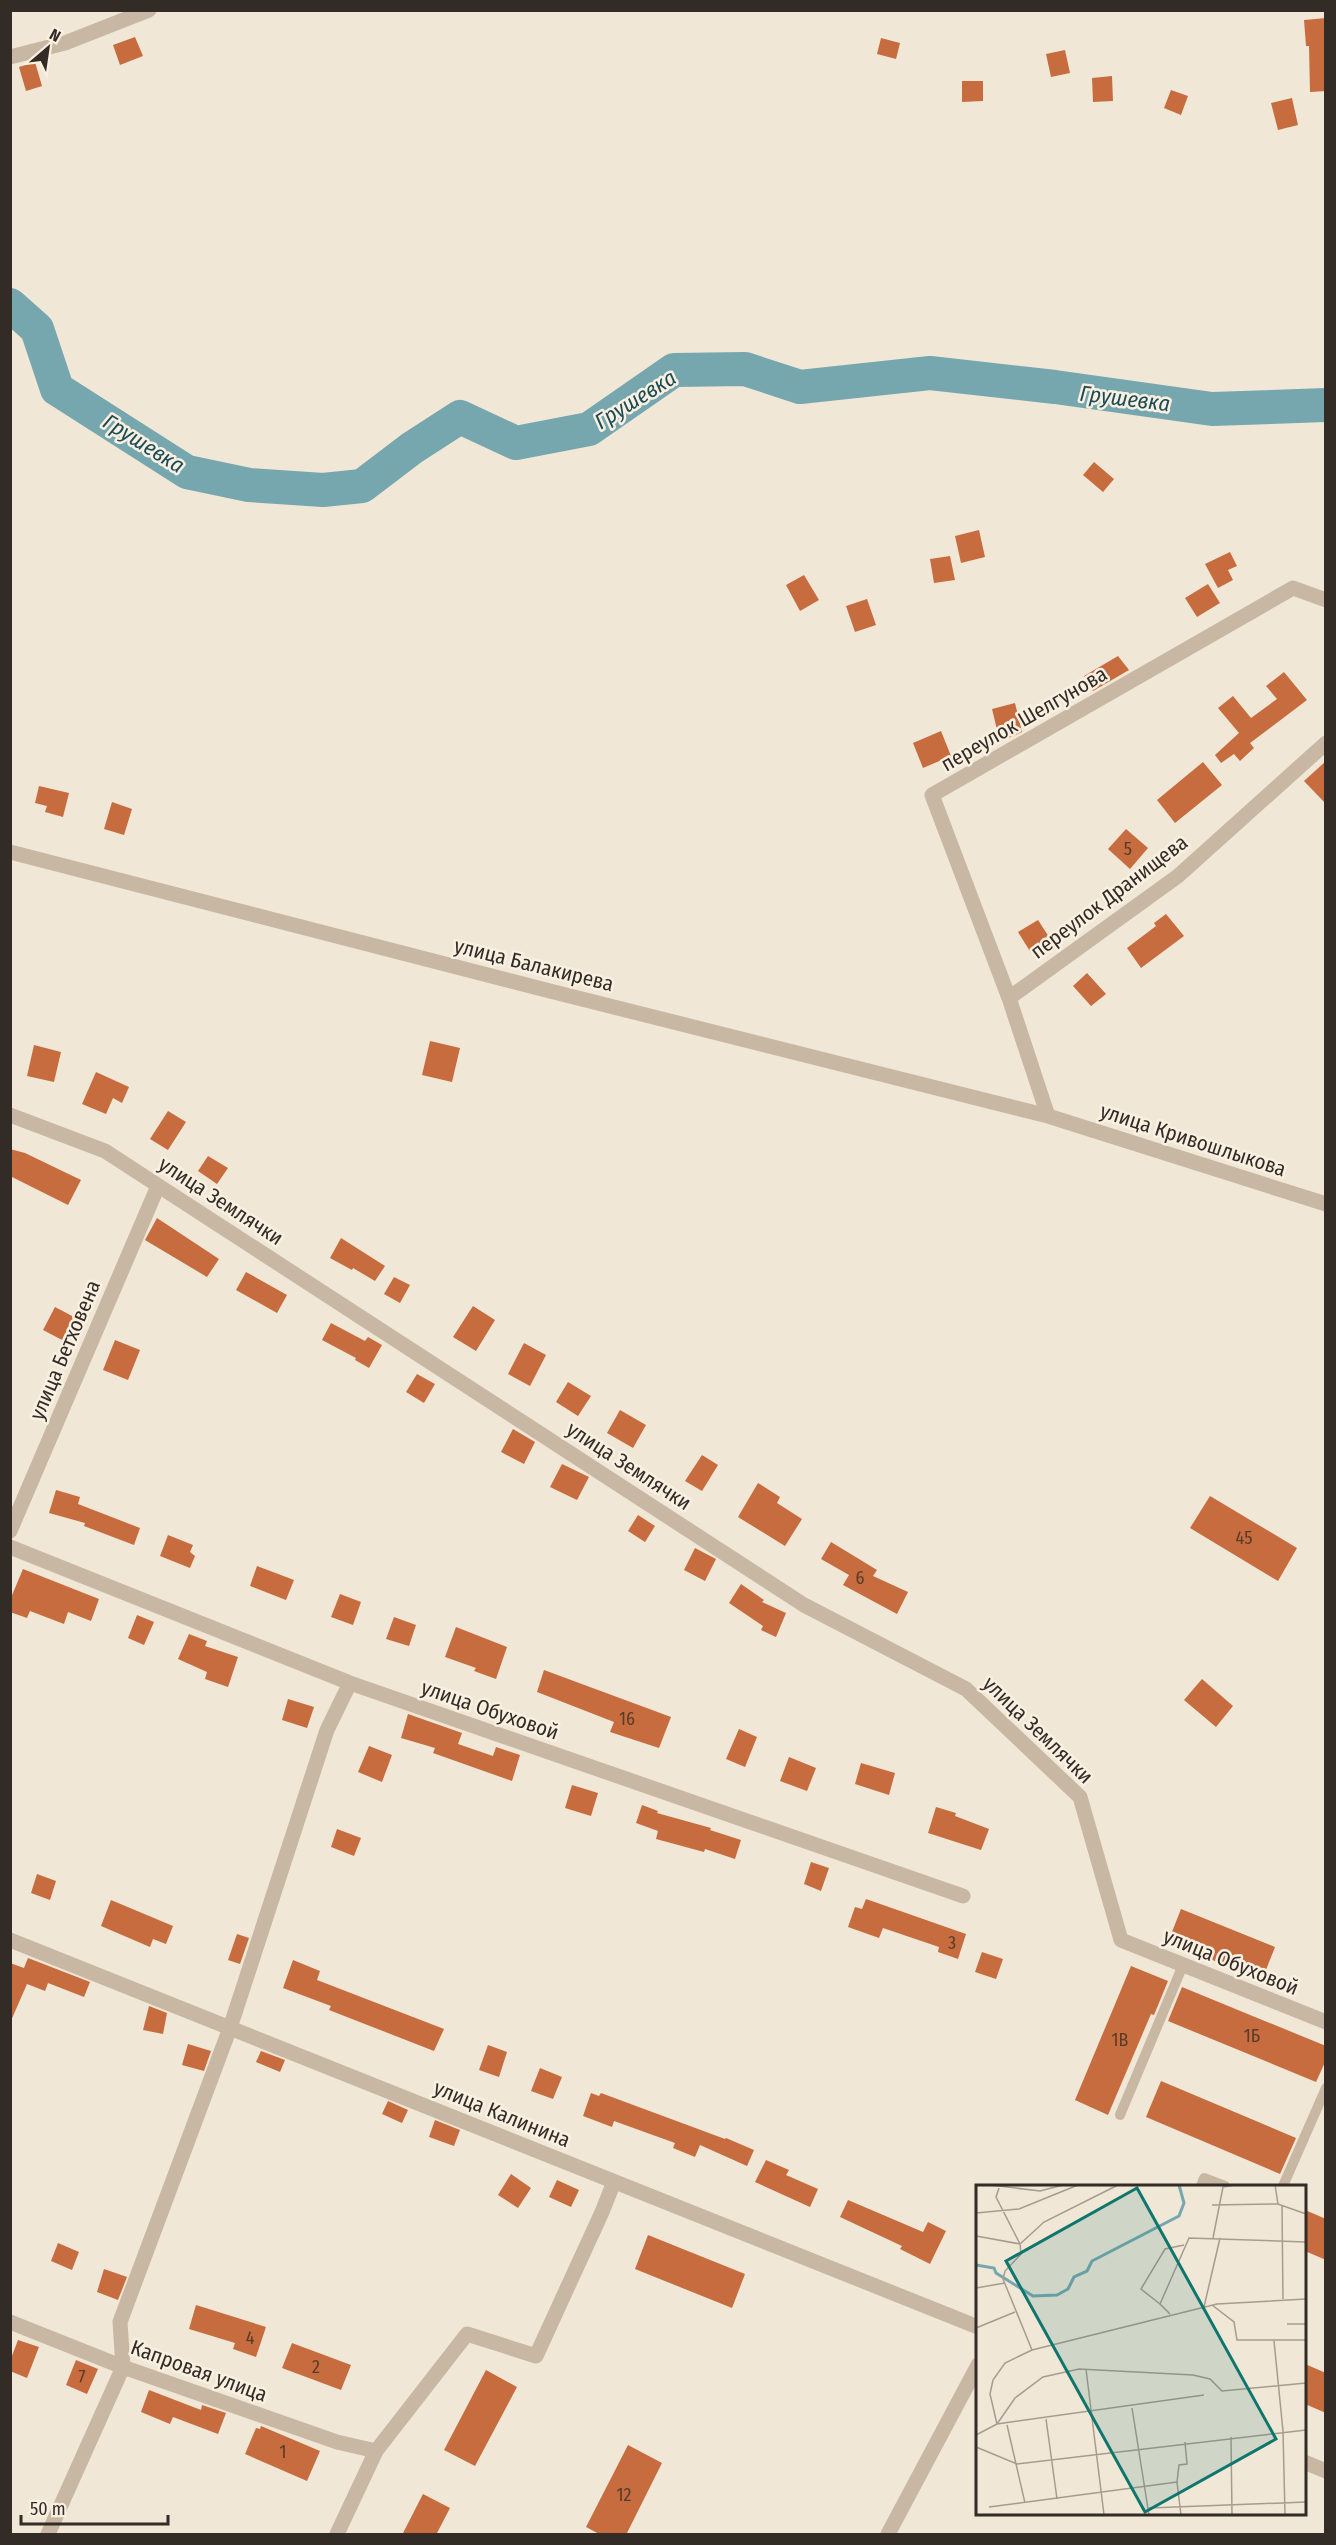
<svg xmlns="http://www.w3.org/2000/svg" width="1336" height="2545" viewBox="0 0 1336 2545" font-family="'Fira Sans Condensed',sans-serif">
  <rect width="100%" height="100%" fill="#f1e7d7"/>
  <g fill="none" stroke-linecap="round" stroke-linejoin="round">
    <!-- river -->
    <path stroke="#76a6ae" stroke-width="34" d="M10,305L37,329L57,389L187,472L249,485L323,490L362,486L412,448L460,417L516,443L589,429L674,370L745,369L800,387L930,373L1055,387L1212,409L1326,405"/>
  </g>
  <!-- building -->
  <path fill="#c76c3e" d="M1326,18V91L1310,92L1309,46H1306L1304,20Z
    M135,37L143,56L120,65L113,45Z
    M881,38L900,43L896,59L877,54Z
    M1065,50L1070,73L1051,77L1046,54Z
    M35,62L42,86L26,91L19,67Z
    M1112,76L1113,101L1093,102L1092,78Z
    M962,81H983V101L962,102Z
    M1171,90L1188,96L1181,115L1164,108Z
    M1292,98L1298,125L1278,130L1271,103Z
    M1094,462L1114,479L1103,492L1083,475Z
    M979,530L985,557L961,563L955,536Z
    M1230,552L1237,566L1228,570L1233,580L1218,588L1205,564Z
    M950,556L955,580L934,583L930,559Z
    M804,575L819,600L800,611L786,585Z
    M1208,584L1220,603L1197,617L1185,598Z
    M867,599L876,625L855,632L846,606Z
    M1118,656L1129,670L1093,691L1084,676Z
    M1284,672L1307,700L1250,743L1254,748L1240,761L1234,754L1221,763L1215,755L1239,733L1218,708L1233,696L1251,718L1277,699L1266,686Z
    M1015,703L1022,732L1000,742L992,709Z
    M941,731L951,756L923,768L913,743Z
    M1326,761V804L1304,781Z
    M1203,762L1222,785L1175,823L1157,800Z
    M39,786L69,793L63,817L45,812L47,806L35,803Z
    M112,802L132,809L124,835L104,829Z
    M1126,829L1148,848L1130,869L1108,849Z
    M1166,914L1184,936L1141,968L1127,948L1156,926L1154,923Z
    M1038,920L1051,940L1031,953L1018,932Z
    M1087,973L1106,994L1091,1006L1073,986Z
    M430,1041L460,1048L452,1082L422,1075Z
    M34,1045L61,1052L54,1082L27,1076Z
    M96,1072L129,1087L122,1103L113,1098L106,1114L82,1104Z
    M168,1111L186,1122L168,1150L150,1139Z
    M10,1149L25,1153L81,1180L68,1205L10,1176Z
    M208,1156L228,1168L217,1184L198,1171Z
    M157,1218L219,1259L207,1277L145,1240Z
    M341,1238L385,1266L375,1281L353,1268L352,1270L330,1258Z
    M246,1272L287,1295L277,1313L236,1290Z
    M394,1277L410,1285L400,1303L384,1294Z
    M473,1306L495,1320L476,1351L453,1337Z
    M55,1307L74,1317L62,1340L43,1330Z
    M331,1323L365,1341L368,1337L382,1345L369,1368L355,1360L356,1358L322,1340Z
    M115,1340L140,1350L128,1380L103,1370Z
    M524,1343L546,1355L530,1386L508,1374Z
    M417,1374L435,1384L424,1403L406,1392Z
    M568,1382L591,1396L578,1416L556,1402Z
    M620,1410L646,1425L633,1448L607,1433Z
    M513,1429L535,1442L524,1464L501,1452Z
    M702,1455L718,1465L702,1491L685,1481Z
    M562,1464L589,1477L577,1500L550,1487Z
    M758,1483L780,1497L777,1503L802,1519L785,1546L738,1517Z
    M56,1490L80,1497L78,1504L140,1528L134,1545L84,1526L85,1523L49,1513Z
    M1210,1496L1297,1548L1278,1581L1190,1528Z
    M638,1515L655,1526L645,1542L628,1531Z
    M168,1535L193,1545L190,1552L195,1556L190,1568L160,1556Z
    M831,1542L877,1570L873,1576L908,1592L897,1614L843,1585L849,1575L821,1559Z
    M695,1548L716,1559L705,1581L684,1570Z
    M257,1566L294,1580L286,1600L250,1586Z
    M23,1569L99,1599L91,1621L68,1612L64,1624L30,1611L27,1618L10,1612V1600Z
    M741,1584L764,1600L762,1602L786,1613L776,1637L761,1630L763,1626L729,1603Z
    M340,1594L361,1602L353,1625L331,1617Z
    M137,1615L154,1622L144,1645L128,1638Z
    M394,1617L416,1625L409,1646L386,1639Z
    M456,1627L507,1647L496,1679L474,1671L476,1668L445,1657Z
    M189,1634L207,1641L205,1646L238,1657L228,1687L205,1679L207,1672L178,1659Z
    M544,1670L671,1717L659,1748L610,1732L614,1722L537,1692Z
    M1202,1679L1233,1706L1216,1727L1184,1700Z
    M288,1699L314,1707L307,1728L282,1720Z
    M408,1714L462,1733L458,1744L493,1756L496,1747L520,1755L512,1781L433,1753L435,1748L401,1738Z
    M739,1729L757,1737L745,1767L726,1759Z
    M369,1746L392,1755L382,1782L358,1772Z
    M789,1757L816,1768L807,1791L780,1781Z
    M861,1763L895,1773L889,1795L855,1784Z
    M572,1785L598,1793L591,1816L565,1808Z
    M642,1805L658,1811L657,1813L711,1828L710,1830L741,1840L735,1859L705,1849L704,1852L656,1839L658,1831L636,1823Z
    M936,1807L956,1813L955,1816L989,1829L981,1850L928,1833Z
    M337,1829L361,1838L354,1856L331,1847Z
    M811,1862L829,1868L821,1891L804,1884Z
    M37,1874L56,1881L50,1900L31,1893Z
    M866,1899L966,1934L958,1959L938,1952L939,1947L883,1928L879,1938L848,1927L855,1907L862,1909Z
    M111,1900L173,1926L166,1944L153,1939L150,1947L101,1926Z
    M1181,1909L1275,1947L1262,1980L1168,1942Z
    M237,1934L249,1938L240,1964L228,1960Z
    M982,1952L1003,1959L996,1979L975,1972Z
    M28,1958L90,1982L84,1997L48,1983L45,1991L27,1984L10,2023V1963L24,1968Z
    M293,1960L320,1971L317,1980L444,2029L434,2051L329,2010L331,2006L283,1988Z
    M1131,1966L1168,1981L1154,2015L1151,2014L1108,2115L1075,2100Z
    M1182,1987L1326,2046V2060L1316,2082L1168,2021Z
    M149,2006L167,2013L163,2034L143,2030Z
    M188,2044L211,2051L204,2071L182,2065Z
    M488,2045L507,2052L499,2077L479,2070Z
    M261,2051L285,2060L280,2072L256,2062Z
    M540,2068L562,2077L553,2099L531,2091Z
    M1161,2081L1296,2138L1280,2174L1146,2117Z
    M591,2093L599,2096L601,2093L725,2139L726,2138L754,2150L747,2166L700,2145L695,2157L673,2148L675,2143L614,2121L612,2127L583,2116Z
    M388,2101L408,2110L402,2123L382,2114Z
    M435,2120L460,2130L454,2146L429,2137Z
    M766,2160L789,2170L786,2175L818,2189L810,2207L755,2182Z
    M511,2174L531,2188L518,2208L498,2195Z
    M557,2180L579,2190L571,2207L549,2197Z
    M848,2200L923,2232L928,2222L946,2231L930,2264L900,2249L902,2246L840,2217Z
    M1305,2210L1326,2219V2260L1305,2251Z
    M648,2235L745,2274L732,2308L635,2269Z
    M58,2243L79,2252L72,2270L51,2261Z
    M104,2269L127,2277L118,2300L97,2292Z
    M196,2305L266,2327L256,2357L233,2349L235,2343L189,2329Z
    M18,2340L39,2347L27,2378L10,2371V2361Z
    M292,2343L351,2365L341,2390L282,2368Z
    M76,2360L98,2369L87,2394L66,2385Z
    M1305,2364L1326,2373V2413L1305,2404Z
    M486,2370L517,2387L475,2466L444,2450Z
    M149,2390L201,2410L202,2405L226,2413L218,2434L173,2417L170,2424L141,2412Z
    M261,2426L320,2451L307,2481L245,2454L256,2428L260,2429Z
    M628,2445L662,2463L626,2535H601L586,2527Z
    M423,2494L450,2508L436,2535H402Z"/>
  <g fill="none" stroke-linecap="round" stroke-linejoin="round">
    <!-- service -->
    <path stroke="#c8b7a3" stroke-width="10" d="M1120,2115L1183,1965
      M1201,2186L1204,2178L1225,2186
      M1283,2186L1326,2088"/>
    <!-- minor -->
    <path stroke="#c8b7a3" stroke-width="15" d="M10,57L65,43L149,10
      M10,852L546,990L1048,1116L1326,1204
      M1009,998L932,795L1293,588L1326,600
      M10,1115L105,1151L804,1605L966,1689L1080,1797L1121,1940L1326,2022
      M1048,1116L1009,998L1178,876L1326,743
      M10,1531L158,1186
      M10,1547L350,1683L963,1896
      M10,2322L123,2367L337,2442L376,2451
      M48,2534L123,2367L120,2322L230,2028L327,1730L350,1683
      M337,2534L376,2451L467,2334L536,2356L602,2212L614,2182
      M888,2534L978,2365"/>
    <!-- tertiary -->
    <path stroke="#c8b7a3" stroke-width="15" d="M10,1940L978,2327
      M1304,2462L1326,2471"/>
  </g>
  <g text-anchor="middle" stroke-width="5" stroke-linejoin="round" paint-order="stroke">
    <!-- number labels -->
    <g font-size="18" fill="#583b2b">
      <text x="1128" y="855">5</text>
      <text x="1244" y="1544">45</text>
      <text x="860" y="1584">6</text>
      <text x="627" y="1725">16</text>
      <text x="952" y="1949">3</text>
      <text x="1252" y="2042">1Б</text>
      <text x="1120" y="2046">1В</text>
      <text x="250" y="2344">4</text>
      <text x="316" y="2373">2</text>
      <text x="82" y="2383">7</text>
      <text x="283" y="2458">1</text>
      <text x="624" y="2501">12</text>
    </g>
    <!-- street labels -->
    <g font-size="21" fill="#332b25" stroke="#f9f0e2">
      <text transform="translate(1024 719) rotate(-30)" y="7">переулок Шелгунова</text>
      <text transform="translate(1109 897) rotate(-37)" y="7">переулок Дранищева</text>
      <text transform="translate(534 965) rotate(14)" y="7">улица Балакирева</text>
      <text transform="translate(1193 1140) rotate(18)" y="7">улица Кривошлыкова</text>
      <text transform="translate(221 1201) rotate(33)" y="7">улица Землячки</text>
      <text transform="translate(65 1350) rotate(-67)" y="7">улица Бетховена</text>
      <text transform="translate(629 1466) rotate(33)" y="7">улица Землячки</text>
      <text transform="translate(490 1710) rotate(19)" y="7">улица Обуховой</text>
      <text transform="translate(1038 1730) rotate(44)" y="7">улица Землячки</text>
      <text transform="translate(1231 1962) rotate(22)" y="7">улица Обуховой</text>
      <text transform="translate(502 2114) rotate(22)" y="7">улица Калинина</text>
      <text transform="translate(199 2371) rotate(20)" y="7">Капровая улица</text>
    </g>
    <!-- water labels -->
    <g font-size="22" font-style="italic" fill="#1b4b54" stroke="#f9f0e2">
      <text transform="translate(1125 398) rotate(7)" y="8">Грушевка</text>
      <text transform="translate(635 399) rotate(-32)" y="8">Грушевка</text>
      <text transform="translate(144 443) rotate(32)" y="8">Грушевка</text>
    </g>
  </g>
  <!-- overview -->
  <g transform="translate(976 2185)">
    <rect width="330" height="330" fill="#f1e7d7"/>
    <path fill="none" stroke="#76a6ae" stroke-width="3" d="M0,80L18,83L20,88L57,111L81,110L92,104L98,92L111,86L116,76L203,31L208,18L203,0"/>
    <path fill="none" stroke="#a59c90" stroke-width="1.5" d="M14,0L64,6L87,0M299,0L302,19M23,3L20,12L44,59L68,37L142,0M236,20L302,19L330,29M306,21L307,114M0,28L43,24L102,0M0,51L44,59L45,69L29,86L27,94L56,165M237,53L247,2L259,0M0,103L29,98M184,119L165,104L189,64L208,60M236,120L258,137L261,155H330M228,122L244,53M194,129L184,119L213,53L330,57M311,139H330M0,143L39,127M298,156L307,246L309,330M110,184L128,330M156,223L173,330M70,234L81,314M21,239L14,209L17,195L29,178L56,165L241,119L330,114M21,239L39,213L67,192L103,184L217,190L234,194L246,206L330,198M31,240L49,318M0,250L21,239L228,210M255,252L256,330M0,262L41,279L330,245M13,322L201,297M173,323L330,317M205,330L201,297L203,280L211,279L209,257"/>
    <path fill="#0f766e" fill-opacity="0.15" stroke="#0f766e" stroke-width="3" d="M161,3L300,254L169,327L30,76Z"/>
    <rect width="330" height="330" fill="none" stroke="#332b25" stroke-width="3"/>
  </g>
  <!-- border -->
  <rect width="1336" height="2545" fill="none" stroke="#332b25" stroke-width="24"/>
  <!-- north arrow -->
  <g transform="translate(48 48) rotate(29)" stroke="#f9f0e2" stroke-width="4.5" paint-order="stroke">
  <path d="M0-4.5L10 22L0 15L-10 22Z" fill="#332b25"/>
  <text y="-9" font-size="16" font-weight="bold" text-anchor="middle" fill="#332b25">N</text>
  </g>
  <!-- scale -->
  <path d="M21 2515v9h147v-9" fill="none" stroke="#332b25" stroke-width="3"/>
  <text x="30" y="2515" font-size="18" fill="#332b25" stroke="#f9f0e2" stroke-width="4.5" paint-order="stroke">50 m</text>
</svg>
